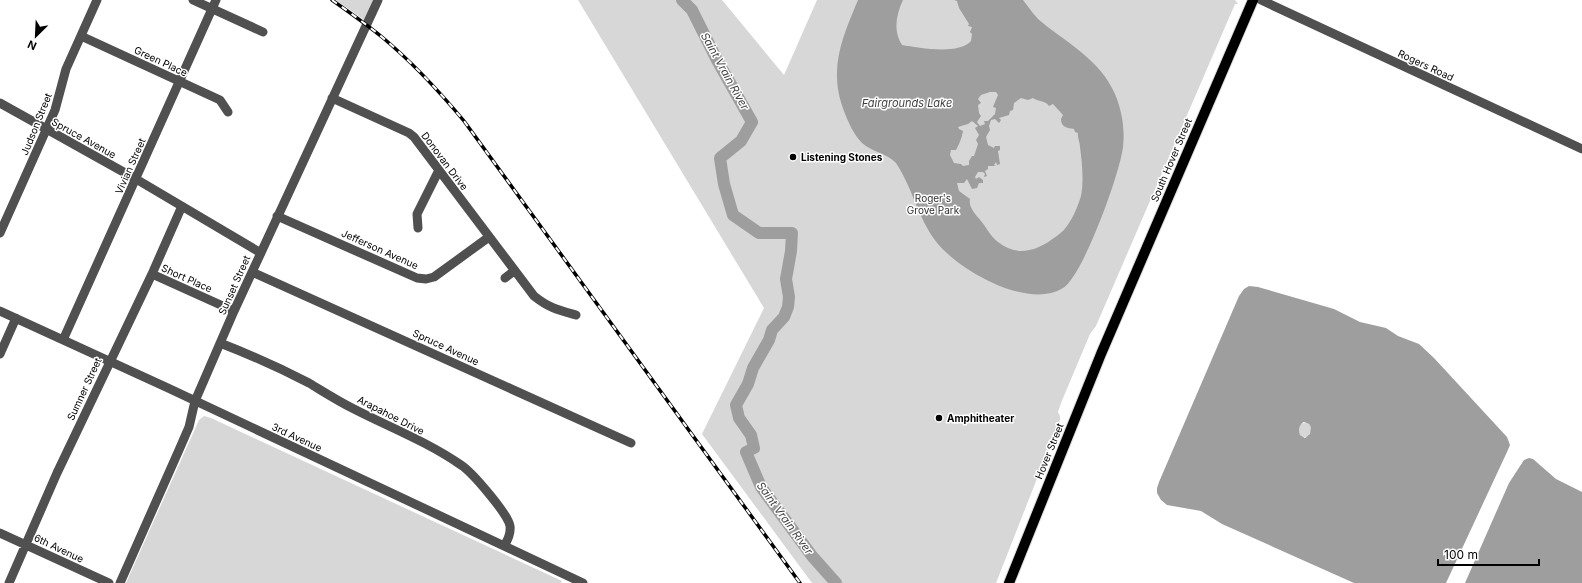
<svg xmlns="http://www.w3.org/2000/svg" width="1582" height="583" viewBox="0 0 1582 583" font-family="Inter,sans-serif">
  <rect width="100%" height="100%" fill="#fff"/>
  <!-- green -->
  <path fill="#d7d7d7" d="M336,0H373L364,20Z
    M578,0H722L784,75L817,0H1235L1238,4H1235L1096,326L1090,334L1061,403L1058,412L1060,416V420L996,583H812L702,434L764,308Z
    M204,416L211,418L562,581L561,583H126L199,420Z
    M1298 430a7 7 0 1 1 14 0a7 7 0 1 1-14 0Z"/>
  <!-- water -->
  <path fill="#9e9e9e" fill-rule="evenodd" d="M858,0H903C896,15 893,31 902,45C919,48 959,55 971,41L972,34L970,32L972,27L968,26L969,24L959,8L957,1L954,0H1023C1028,6 1032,13 1038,19C1065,42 1100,59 1115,94C1122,111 1125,129 1123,147C1120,173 1083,276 1063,288C1031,308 973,277 948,254C919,229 916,193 896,163C887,153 872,152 862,143C854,135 848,122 844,111C828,70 842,38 858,0ZM990,92H996L998,95L993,107L996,108L995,114L988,121H984L985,124L980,126L977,122L981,116L979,113L978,105L981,103L978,99L981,95ZM1021,98L1028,100L1033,98C1038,102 1045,100 1049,106L1053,104L1063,115L1061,119C1061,127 1067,128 1074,129L1075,132L1078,133C1077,137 1080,142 1080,147C1082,162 1084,181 1081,196C1078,206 1073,218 1067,226C1063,232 1057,236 1051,240C1034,252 1016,256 998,242C990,236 987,228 981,221C976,215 968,207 970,199L959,191L957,183H964L967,179L972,189L977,188L979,183H983V180L979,177L976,179L975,177L978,172H983L985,174L984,177L987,176L985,171L988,169V166H996L994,165L996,162L997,165L1000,164L998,151L1000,150V146H995L994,148L988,145L986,137L990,130L989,126L991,120L995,119L999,123L1001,120L999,118L1009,115L1010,111L1013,110L1014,103ZM972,121L978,126L975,128L979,135L976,140L978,144L974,156H972L969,161V165L963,166L961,164L954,163L950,155L951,150H956C959,144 962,138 963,131L959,129L958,127L968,124Z
    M1249,286L1258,287L1334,309L1360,322L1386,328L1398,336L1419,344L1434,358L1507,437L1510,445L1507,452L1446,583H1354L1222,524L1201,511L1167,505L1161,500L1157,493V488L1159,482L1239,296L1244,289ZM1304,422L1309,424L1311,427L1310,434L1305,438L1300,435C1298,431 1299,424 1304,422Z
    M1529,458L1533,459L1556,479L1582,492V583H1465L1509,483L1524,460Z"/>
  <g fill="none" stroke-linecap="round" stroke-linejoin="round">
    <!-- river -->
    <path stroke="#9e9e9e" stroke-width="12" d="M682,0L692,10L717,60L752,122L741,141L720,158L724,184L733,215L759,233H792L791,251L786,279L789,297L788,307L784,317L772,330L769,340L753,368L748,384L736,405L739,418L751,435L754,448L746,452L761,487L812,556L836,583"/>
    <defs>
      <path id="major" d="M1009,583L1101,354L1253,0"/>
    </defs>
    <!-- major casing -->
    <use href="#major" stroke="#dbdbdb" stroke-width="12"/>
    <!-- minor -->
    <path stroke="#505050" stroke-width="9" d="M193,0L263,32
      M1261,0L1582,149
      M81,36L220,100L228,112
      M332,98L409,133L414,137L534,296C549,308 558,310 576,315
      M0,103L136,179L261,253
      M277,216L417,278L426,279L434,277L489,237
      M418,228L417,214L439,170
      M0,233L55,110L66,69L97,0
      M252,272L631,443
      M152,274L234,311
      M505,278L514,271
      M0,311L168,388L583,583
      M63,340L216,0
      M220,343C251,355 280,368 309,383C324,392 338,401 354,409C389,427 428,442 461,465C472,472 508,514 510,526C511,534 508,540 504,546
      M0,354L16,318
      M0,533L109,583
      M9,583L57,473L152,274L182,206
      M120,583L179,450L189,427L195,401L234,311L378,0"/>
    <!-- major -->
    <use href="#major" stroke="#000" stroke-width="10"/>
    <defs>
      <path id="rail" d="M332,0C349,12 366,24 382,37C412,62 439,91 464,121L800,583"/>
    </defs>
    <!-- rail casing -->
    <use href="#rail" stroke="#000" stroke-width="3.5"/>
    <!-- rail -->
    <use href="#rail" stroke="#fff" stroke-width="2" stroke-dasharray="6" stroke-linecap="butt"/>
  </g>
  <!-- markers -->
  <g fill="#000" stroke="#fff" stroke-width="1.5">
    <circle cx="793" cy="157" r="4"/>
    <circle cx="939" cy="418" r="4"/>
  </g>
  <g text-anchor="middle" stroke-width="3" stroke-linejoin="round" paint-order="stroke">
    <!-- street labels -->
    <g font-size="10" fill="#000" stroke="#fff">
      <text transform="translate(161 61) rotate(25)" y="4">Green Place</text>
      <text transform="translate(1426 65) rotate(25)" y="4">Rogers Road</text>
      <text transform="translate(36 124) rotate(-68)" y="4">Judson Street</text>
      <text transform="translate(84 138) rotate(29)" y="4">Spruce Avenue</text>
      <text transform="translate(1171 160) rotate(-67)" y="4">South Hover Street</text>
      <text transform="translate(445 161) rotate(53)" y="4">Donovan Drive</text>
      <text transform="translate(130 166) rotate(-66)" y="4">Vivian Street</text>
      <text transform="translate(380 249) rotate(24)" y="4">Jefferson Avenue</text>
      <text transform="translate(187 278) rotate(24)" y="4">Short Place</text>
      <text transform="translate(234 285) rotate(-66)" y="4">Sunset Street</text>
      <text transform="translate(446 347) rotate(25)" y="4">Spruce Avenue</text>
      <text transform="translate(84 389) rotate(-65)" y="4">Sumner Street</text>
      <text transform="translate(391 415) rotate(27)" y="4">Arapahoe Drive</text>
      <text transform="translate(297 437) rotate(25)" y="4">3rd Avenue</text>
      <text transform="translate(1049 451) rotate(-68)" y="4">Hover Street</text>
      <text transform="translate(59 548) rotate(25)" y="4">6th Avenue</text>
    </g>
    <!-- poi labels -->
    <g font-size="10" font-weight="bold" fill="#000" stroke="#fff" text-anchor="start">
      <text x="801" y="161">Listening Stones</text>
      <text x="947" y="422">Amphitheater</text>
    </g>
    <!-- park labels -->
    <g font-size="10" fill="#2e2e2e" stroke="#fff">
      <text x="933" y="202">Roger's<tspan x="933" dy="12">Grove Park</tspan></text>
    </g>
    <!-- water labels -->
    <g font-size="11" font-style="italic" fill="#3f3f3f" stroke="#fff">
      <text transform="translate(725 71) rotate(61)" y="4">Saint Vrain River</text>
      <text x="907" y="107">Fairgrounds Lake</text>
      <text transform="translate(785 518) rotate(54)" y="4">Saint Vrain River</text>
    </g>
  </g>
  <!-- north arrow -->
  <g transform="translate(36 36) rotate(204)" stroke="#ffffff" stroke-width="3" paint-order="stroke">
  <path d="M0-3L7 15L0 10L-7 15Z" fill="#000000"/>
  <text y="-6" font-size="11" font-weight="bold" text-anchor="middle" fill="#000000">N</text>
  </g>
  <!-- scale -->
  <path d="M1438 559v6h101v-6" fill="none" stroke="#000000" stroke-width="2"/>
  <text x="1444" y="559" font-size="12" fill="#000000" stroke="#ffffff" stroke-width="3" paint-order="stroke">100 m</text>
</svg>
